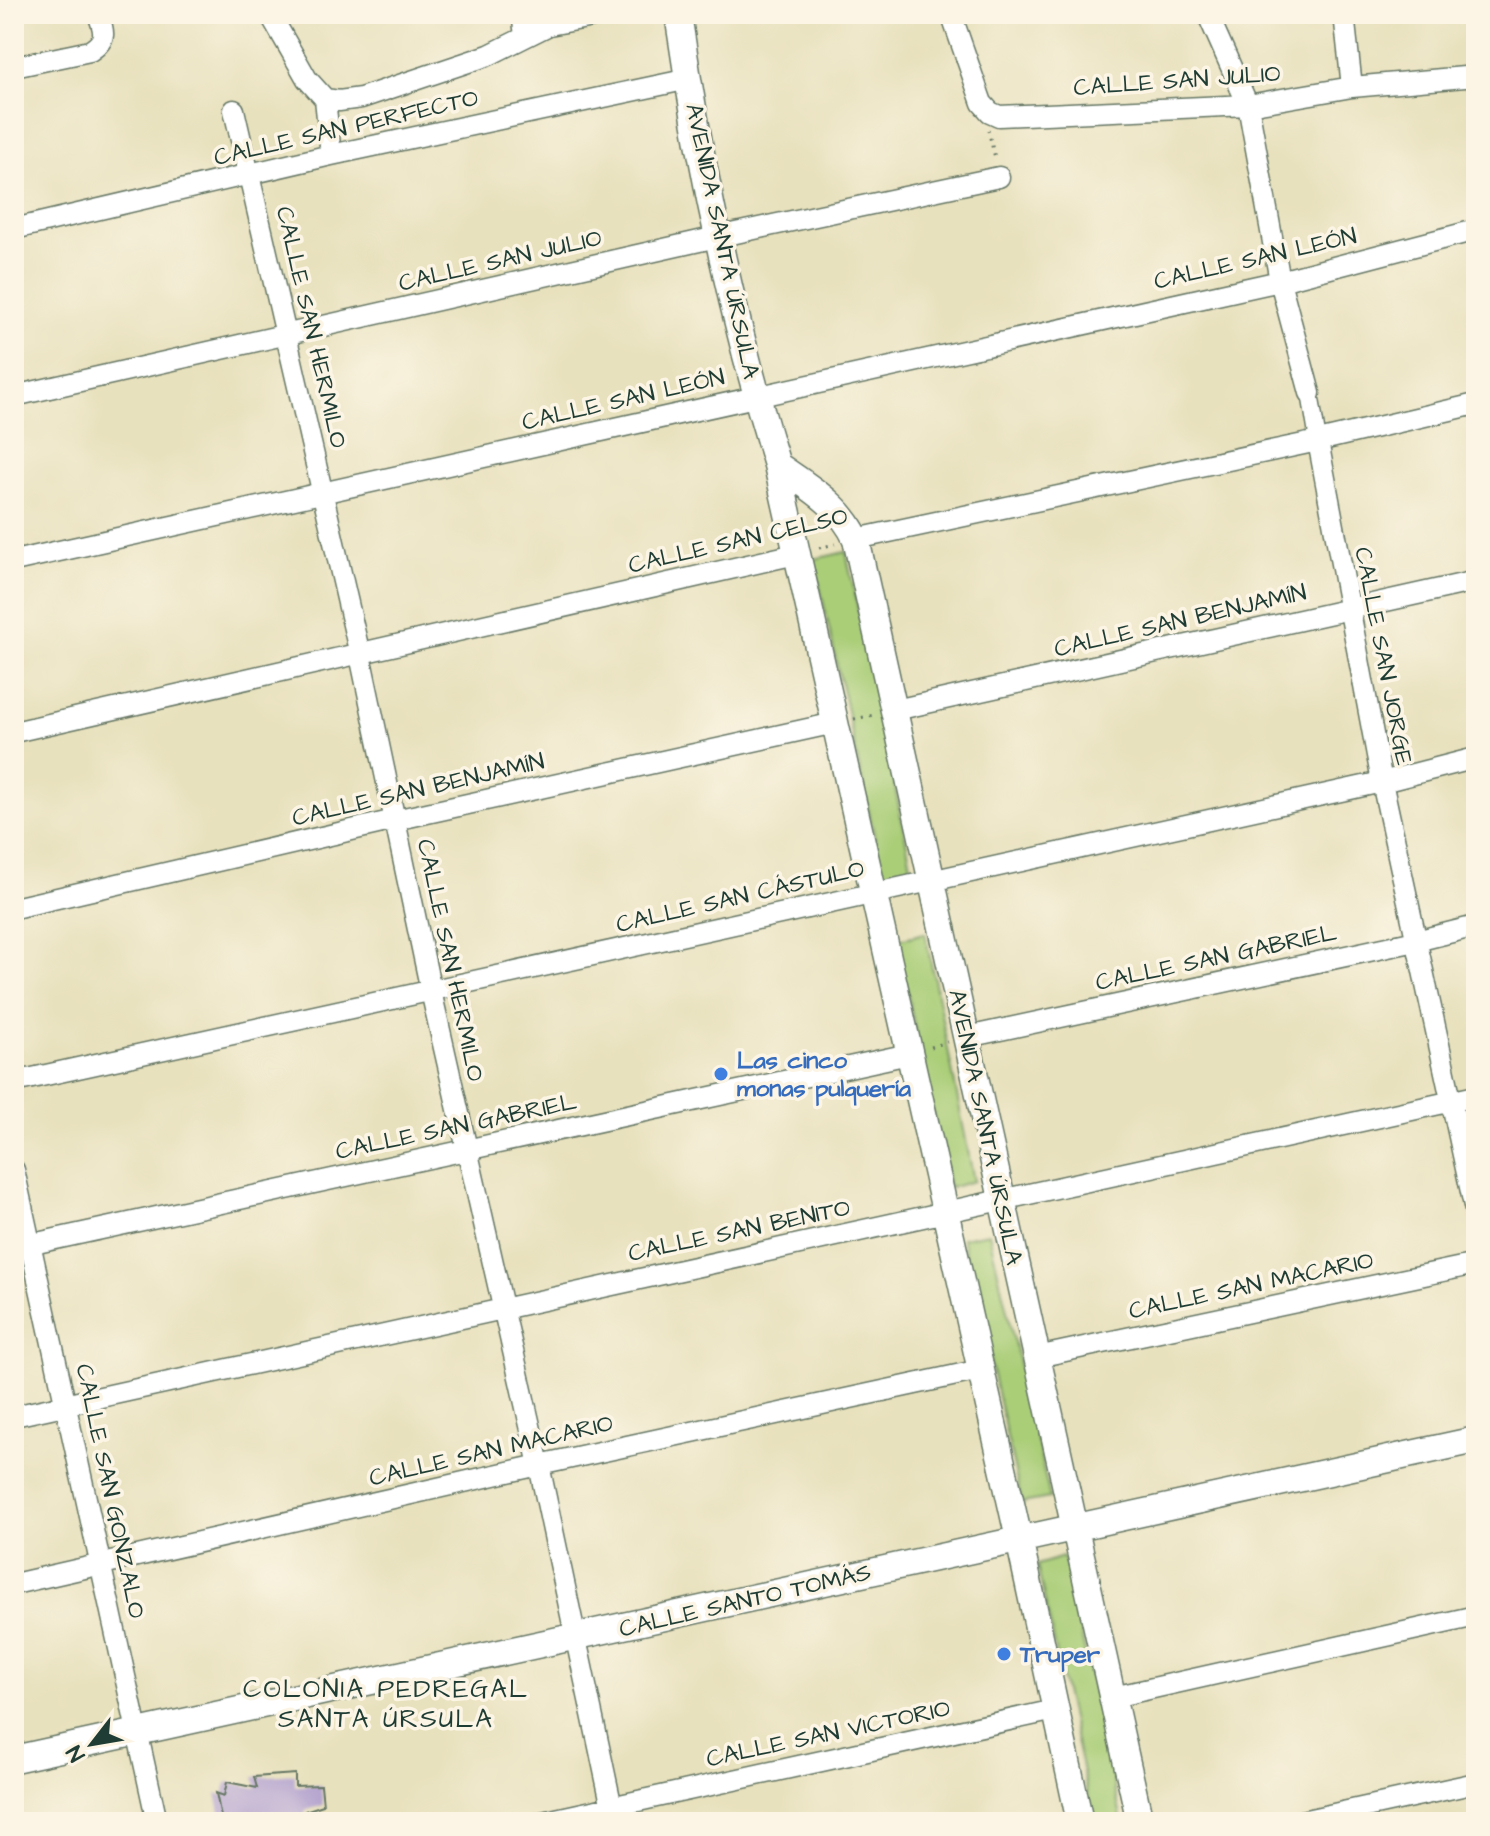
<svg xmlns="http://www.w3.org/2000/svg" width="1490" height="1836" viewBox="0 0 1490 1836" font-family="'Architects Daughter',sans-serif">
  <rect width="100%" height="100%" fill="#fcf5e5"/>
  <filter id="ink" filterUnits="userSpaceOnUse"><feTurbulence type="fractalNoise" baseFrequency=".0125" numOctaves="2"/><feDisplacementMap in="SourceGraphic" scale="16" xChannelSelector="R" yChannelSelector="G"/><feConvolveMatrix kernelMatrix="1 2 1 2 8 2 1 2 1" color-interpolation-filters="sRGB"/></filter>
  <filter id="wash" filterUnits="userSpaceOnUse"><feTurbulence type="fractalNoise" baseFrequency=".006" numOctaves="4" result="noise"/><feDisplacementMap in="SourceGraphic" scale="32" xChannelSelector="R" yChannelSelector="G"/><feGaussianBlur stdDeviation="1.8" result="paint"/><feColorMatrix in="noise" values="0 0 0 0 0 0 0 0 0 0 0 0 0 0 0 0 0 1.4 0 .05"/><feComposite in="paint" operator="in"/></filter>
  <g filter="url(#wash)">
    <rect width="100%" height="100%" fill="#e8e1bd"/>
    <!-- green -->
    <path fill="#aace78" stroke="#648656" stroke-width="2" d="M846,552L912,870L883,876L814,559Z
      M925,933L974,1181L949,1188L896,940Z
      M989,1233L1050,1498L1022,1503L962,1238Z
      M1063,1557L1066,1565L1122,1822H1094L1037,1565Z"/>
    <g id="blocks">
      <!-- building -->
      <path fill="#b7a7d0" d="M295,1774V1786L321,1785L323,1805L305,1811L306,1818L293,1822H222L216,1793L224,1796L227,1782L257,1788L254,1777Z"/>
    </g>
  </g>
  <g filter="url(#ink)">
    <use href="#blocks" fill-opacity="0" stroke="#657664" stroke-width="2"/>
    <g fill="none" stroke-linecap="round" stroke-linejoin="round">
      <defs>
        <path id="pedestrian" d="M1310,393L1318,441"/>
        <path id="minor" d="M270,14L307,79L325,99
          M522,14L525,35
          M951,14L982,103L990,112L999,116L1248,105L1352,87L1476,76
          M1210,14L1211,22L1248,105L1280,281L1310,393
          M1344,14L1352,87
          M14,67L90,51C107,40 105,32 98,14
          M325,99L339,101L361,98L489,55L549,25L609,14
          M325,99L331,155
          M234,110L360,655L431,991L539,1465L615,1822
          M14,229L331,155L689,79
          M14,396L717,237L999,177
          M1318,441L1382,782L1476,1215
          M856,539L1318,441L1476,404
          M14,561L1280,281L1476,230
          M895,710L1476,581
          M14,732L796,554
          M14,908L395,820L835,723
          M967,1037L1416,941L1476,926
          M14,1082L1382,782L1476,758
          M14,1170L157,1822
          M14,1248L909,1054
          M1037,1357L1476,1264
          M14,1416L1476,1096
          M14,1584L539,1465L980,1370
          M1113,1697L1476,1616
          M542,1822L1055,1710
          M1297,1822L1476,1783"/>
        <path id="tertiary" d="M678,14C700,167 732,318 777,465L1019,1539L1080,1822
          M777,465C807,486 841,505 856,539L1140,1822
          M14,1759L1476,1440"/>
      </defs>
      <!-- pedestrian casing -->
      <use href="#pedestrian" stroke="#657664" stroke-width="19"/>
      <!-- minor casing -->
      <use href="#minor" stroke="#657664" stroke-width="23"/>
      <!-- tertiary casing -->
      <use href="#tertiary" stroke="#657664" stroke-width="29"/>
      <!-- path -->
      <path stroke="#657664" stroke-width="3" stroke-dasharray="2 6" stroke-linecap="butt" d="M988,130L995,158
        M819,548L835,544
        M854,719L874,715
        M931,1047L947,1042"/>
      <!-- pedestrian -->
      <use href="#pedestrian" stroke="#fff" stroke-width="16"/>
      <!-- minor -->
      <use href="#minor" stroke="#fff" stroke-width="20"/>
      <!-- tertiary -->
      <use href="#tertiary" stroke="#fff" stroke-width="26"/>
    </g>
  </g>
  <!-- markers -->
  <g fill="#3f7fe0" stroke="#fcf5e5" stroke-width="3">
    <circle cx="721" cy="1074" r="8"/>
    <circle cx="1004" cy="1654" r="8"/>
  </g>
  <g text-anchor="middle" stroke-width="7" stroke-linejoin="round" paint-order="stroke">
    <!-- street labels -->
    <g font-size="24" fill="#1f3d34" stroke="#fcf5e5">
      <text transform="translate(1177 80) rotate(-4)" y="8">CALLE SAN JULIO</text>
      <text transform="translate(346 127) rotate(-13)" y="8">CALLE SAN PERFECTO</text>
      <text transform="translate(723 241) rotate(78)" y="8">AVENIDA SANTA ÚRSULA</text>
      <text transform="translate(1255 258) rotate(-13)" y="8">CALLE SAN LEÓN</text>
      <text transform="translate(500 260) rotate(-13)" y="8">CALLE SAN JULIO</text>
      <text transform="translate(312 327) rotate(77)" y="8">CALLE SAN HERMILO</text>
      <text transform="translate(623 399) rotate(-13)" y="8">CALLE SAN LEÓN</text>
      <text transform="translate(738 540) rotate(-13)" y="8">CALLE SAN CELSO</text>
      <text transform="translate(1180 620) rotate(-13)" y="8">CALLE SAN BENJAMÍN</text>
      <text transform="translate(1384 656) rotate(79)" y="8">CALLE SAN JORGE</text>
      <text transform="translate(418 789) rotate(-13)" y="8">CALLE SAN BENJAMÍN</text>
      <text transform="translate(740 896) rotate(-13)" y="8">CALLE SAN CÁSTULO</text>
      <text transform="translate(1216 957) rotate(-12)" y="8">CALLE SAN GABRIEL</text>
      <text transform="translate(451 960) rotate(78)" y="8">CALLE SAN HERMILO</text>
      <text transform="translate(456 1126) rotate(-12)" y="8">CALLE SAN GABRIEL</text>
      <text transform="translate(986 1127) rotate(78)" y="8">AVENIDA SANTA ÚRSULA</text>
      <text transform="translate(739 1230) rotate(-12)" y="8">CALLE SAN BENITO</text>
      <text transform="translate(1251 1285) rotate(-12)" y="8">CALLE SAN MACARIO</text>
      <text transform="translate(491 1450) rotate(-13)" y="8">CALLE SAN MACARIO</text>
      <text transform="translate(111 1491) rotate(78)" y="8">CALLE SAN GONZALO</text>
      <text transform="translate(745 1600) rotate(-13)" y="8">CALLE SANTO TOMÁS</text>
      <text transform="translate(828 1733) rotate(-12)" y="8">CALLE SAN VICTORIO</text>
    </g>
    <!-- shop labels -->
    <g font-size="24" font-weight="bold" fill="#366cbe" stroke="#fcf5e5" text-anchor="start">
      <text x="737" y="1068">Las cinco<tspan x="737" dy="28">monas pulquería</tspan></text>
      <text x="1020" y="1662">Truper</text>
    </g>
    <!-- neighbourhood labels -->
    <g font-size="26" letter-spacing="2" fill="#1f3d34" stroke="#fcf5e5">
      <text x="386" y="1697">COLONIA PEDREGAL<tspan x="386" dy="30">SANTA ÚRSULA</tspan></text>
    </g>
  </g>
  <!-- margin -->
  <rect width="1490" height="1836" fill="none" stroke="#fcf5e5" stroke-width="48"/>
  <!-- north arrow -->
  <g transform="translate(92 1744) rotate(239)" stroke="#fcf5e5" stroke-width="6" paint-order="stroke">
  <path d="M0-6L14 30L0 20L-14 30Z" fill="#1f3d34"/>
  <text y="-12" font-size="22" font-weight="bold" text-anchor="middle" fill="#1f3d34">N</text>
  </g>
</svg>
